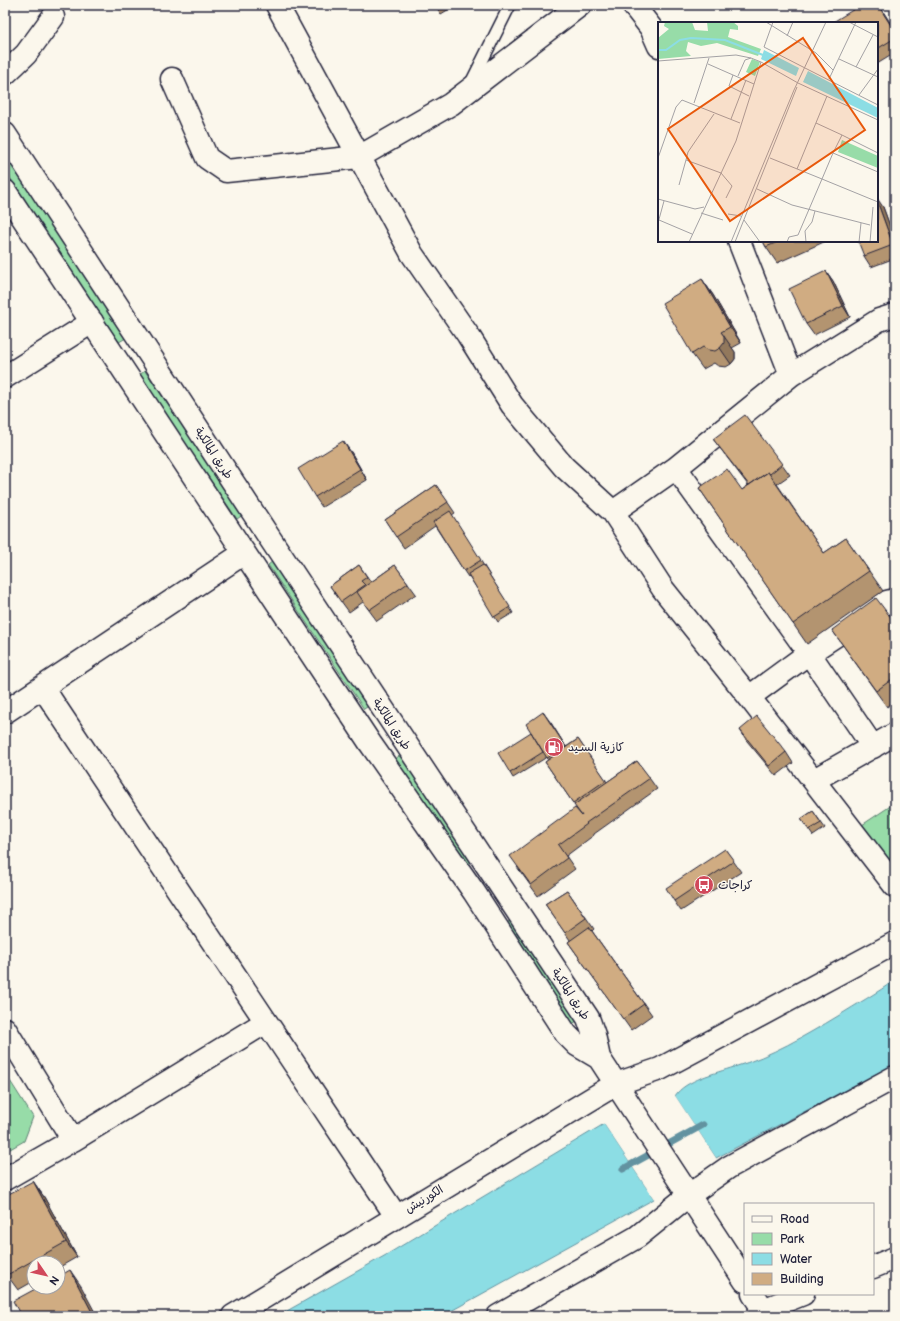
<svg xmlns="http://www.w3.org/2000/svg" width="900" height="1321" viewBox="0 0 900 1321" font-family="'Balsamiq Sans','Playpen Sans Arabic',sans-serif">
  <rect width="100%" height="100%" fill="#fbf7ec"/>
  <filter id="ink" filterUnits="userSpaceOnUse"><feTurbulence type="fractalNoise" baseFrequency=".025" numOctaves="2"/><feDisplacementMap in="SourceGraphic" scale="8" xChannelSelector="R" yChannelSelector="G"/><feConvolveMatrix kernelMatrix="1 2 1 2 8 2 1 2 1" color-interpolation-filters="sRGB"/></filter>
  <g filter="url(#ink)">
    <!-- green -->
    <path fill="#97dca8" stroke="#5c7f72" d="M5,155L126,338L119,342L5,170Z
      M145,371L243,515L237,519L139,375Z
      M273,561L370,705L364,709L268,565Z
      M402,754L473,861L465,866L395,759Z
      M895,803V874L862,825Z
      M512,919L578,1020L570,1026L504,925Z
      M5,1073L33,1117L24,1141L5,1152Z"/>
    <!-- water -->
    <path fill="#8cdde4" stroke="#6292a0" d="M895,980V1064L716,1158L675,1096C685,1080 716,1073 734,1067C771,1056 805,1036 838,1016C857,1004 877,993 895,980Z
      M604,1124L654,1199L442,1316H278L386,1255Z"/>
    <!-- pier -->
    <path fill="#fbf7ec" d="M674,1094L716,1158L714,1159L673,1097Z
      M605,1123L655,1198L654,1199L604,1124Z"/>
    <g fill="none" stroke-linecap="round" stroke-linejoin="round">
      <!-- stream -->
      <path stroke="#6292a0" stroke-width="7" d="M623,1169L703,1125"/>
      <defs>
        <path id="lane" d="M471,83L510,5"/>
        <path id="street" d="M277,5L412,254L468,335L512,405L564,467L613,512L663,589L749,697L895,886
          M633,5L651,28L659,46
          M5,74L26,54L53,17
          M172,79L207,158L226,171L359,157L451,104L580,5
          M739,241L791,375
          M5,377L92,322
          M676,468L809,653L873,747
          M613,512L676,468L791,375L879,320L895,315
          M43,688L396,1216
          M749,697L809,653L887,602L895,600
          M5,712L244,553
          M814,780L895,734
          M5,1029L73,1140L266,1022
          M616,1084L660,1069L895,943
          M5,1179L73,1140
          M689,1195L729,1167L895,1077
          M873,1267L895,1258
          M757,1316L763,1310L803,1294"/>
        <path id="secondary" d="M5,134L269,537L588,1018L594,1035L599,1058L745,1281
          M5,191L370,743L474,892L566,1034L577,1045L599,1058
          M753,1294L768,1316
          M233,1316L616,1084
          M498,1316L637,1237L689,1195"/>
      </defs>
      <!-- lane casing -->
      <use href="#lane" stroke="#22223b" stroke-width="14"/>
      <!-- street casing -->
      <use href="#street" stroke="#22223b" stroke-width="25"/>
      <!-- secondary casing -->
      <use href="#secondary" stroke="#22223b" stroke-width="25"/>
      <!-- lane -->
      <use href="#lane" stroke="#fbf7ec" stroke-width="11"/>
      <!-- street -->
      <use href="#street" stroke="#fbf7ec" stroke-width="22"/>
      <!-- secondary -->
      <use href="#secondary" stroke="#fbf7ec" stroke-width="22"/>
    </g>
    <!-- wall -->
    <path fill="#b39470" stroke="#22223b" d="M435,5H456L441,14Z
      M877,23L895,30V53L877,64Z
      M883,207L895,240V258L871,267L864,256Z
      M763,241H826L777,263L766,247Z
      M826,271L833,281L850,317L814,335L806,324Z
      M702,279L713,295L741,343L732,348L735,352V359L731,364L726,367L718,366L714,363L703,369L692,354Z
      M713,439L782,464L790,475L777,484L824,553L846,538L883,591L807,644L699,488L742,490L748,485Z
      M351,452L367,480L322,507L315,497Z
      M436,485L455,513L452,515L484,566L513,613L498,622L469,576L468,577L464,571L435,526L404,548L385,520Z
      M359,565L371,582L395,565L416,594L377,621L363,602L349,612L330,586Z
      M895,623V701L887,707L832,630Z
      M551,723L566,747L578,739L607,782L637,761L657,789L594,834V835L566,856L575,869L538,896L517,867L582,816L545,762L548,760L547,757L513,778L510,773Z
      M740,730L786,752L793,763L776,776L747,741Z
      M813,811L825,828L813,836L801,819Z
      M725,849L741,872L681,911L674,901Z
      M567,890L594,929L592,931L652,1015L631,1030L568,942L570,940L545,904Z
      M33,1181L44,1197L77,1257L58,1268V1263H34V1281L18,1290L7,1275Z"/>
    <!-- shaded-wall -->
    <path fill="#92785b" stroke="#22223b" d="M878,5H879L895,30V32Z
      M877,198L883,207L895,240V248L893,245L877,201Z
      M826,271L833,281L850,317L843,306Z
      M702,279L713,295L741,343L730,327Z
      M721,332L735,352V359L731,364L720,348Z
      M343,441L351,452L367,480L360,469Z
      M543,712L551,723L573,758L566,747Z
      M33,1181L44,1197L77,1257L66,1242Z
      M70,1270L81,1286L97,1316H94Z"/>
    <!-- building -->
    <path fill="#d0ac82" stroke="#22223b" d="M861,5H878L895,32V38L877,49V23H834L833,22Z
      M877,201L893,245L864,256L858,241H877Z
      M763,241H780L766,247Z
      M826,271L843,306L806,324L789,289Z
      M702,279L730,327L721,332L724,336V343L720,348L715,351L708,350L703,347L692,354L662,303Z
      M745,415L782,464L770,474L768,472L749,485L713,439Z
      M343,441L360,469L315,497L298,469Z
      M727,469L742,490L768,472L824,553L846,538L869,571L793,624L699,488Z
      M436,485L448,502L396,537L385,520Z
      M450,511L481,560L464,571L433,522Z
      M359,565L367,577L361,581L365,585L341,602L330,586Z
      M395,565L408,583L369,610L357,592Z
      M483,565L510,607L494,617L468,574Z
      M876,598L895,623V677L876,691L832,630Z
      M543,712L566,747L547,758L526,724Z
      M757,716L786,752L769,766L740,730Z
      M531,732L543,752L510,773L498,753Z
      M578,739L606,780L573,803L545,762Z
      M637,761L650,778L586,823L587,824L558,845L567,858L531,885L510,856L575,808L582,816L574,805Z
      M813,811L821,823L809,830L801,819Z
      M725,849L734,861L674,901L666,888Z
      M567,890L586,918L565,933L545,904Z
      M589,927L644,1004L623,1019L568,942Z
      M33,1181L66,1242L7,1275L5,1272V1196Z
      M70,1270L94,1316H21L13,1301L39,1287H58V1277Z"/>
  </g>
  <!-- icons -->
  <defs>
    <symbol id="fuel-disc" viewBox="-11 -11 22 22"><circle r="9.5" fill="#d1495b" stroke="#fbf7ec"/><path d="M-5.5-6h7V0h2V4h1.3V-2.5L3-4.5l.8-.8L6-3V5H2.5V1h-1V6h-7ZM-4.2-4.7v3.2H.2V-4.7Z" fill="#fff"/></symbol>
    <symbol id="bus-disc" viewBox="-11 -11 22 22"><circle r="9.5" fill="#d1495b" stroke="#fbf7ec"/><path d="M-5-6H5V4H4V6H2V4H-2V6H-4V4H-5ZM-3.5-4V0h7V-4ZM-3.5 1.2v1.5H-2V1.2ZM2 1.2v1.5H3.5V1.2Z" fill="#fff"/></symbol>
  </defs>
  <g fill-rule="evenodd">
    <use href="#fuel-disc" x="543" y="736" width="22" height="22"/>
    <use href="#bus-disc" x="693" y="874" width="22" height="22"/>
  </g>
  <g text-anchor="middle" stroke-width="3" stroke-linejoin="round" paint-order="stroke">
    <!-- street labels -->
    <g font-size="12" fill="#22223b" stroke="#fbf7ec">
      <text transform="translate(214 453) rotate(57)" y="4">طريق المالكية</text>
      <text transform="translate(392 724) rotate(57)" y="4">طريق المالكية</text>
      <text transform="translate(571 994) rotate(57)" y="4">طريق المالكية</text>
      <text transform="translate(424 1199) rotate(-31)" y="4">الكورنيش</text>
    </g>
    <!-- poi labels -->
    <g font-size="12" fill="#22223b" stroke="#fbf7ec" text-anchor="start">
      <text x="568" y="751">كازية السـيد</text>
      <text x="718" y="889">كراجات</text>
    </g>
  </g>
  <!-- overview -->
  <g transform="translate(658 22)">
    <rect width="220" height="220" fill="#fbf7ec"/>
    <path d="M7,0H34L37,8L50,9L49,0H75L80,4V8L72,7L70,15L103,27L100,34L59,21L43,24L30,20L28,29L33,34L0,37V16L11,7L6,4ZM94,37L102,40L97,54L88,50ZM184,118L220,134V146L180,130Z" fill="#97dca8"/>
    <path d="M106,28L141,46L138,54L103,37ZM150,49L220,86V96L145,60Z" fill="#8cdde4"/>
    <path fill="none" stroke="#8cdde4" stroke-width="2" d="M0,28H8L22,18L33,16L67,18L105,33"/>
    <path fill="none" stroke="#a4a2a5" stroke-width="1" d="M108,0L158,31L175,48M115,0L106,25L147,46M191,0L220,15M129,14L135,0M181,37L220,55M0,39L78,33L93,36M50,42L75,53M198,45L215,13M147,46L220,83M80,54L87,38L93,36L103,40M171,57L198,0M140,61L220,98M201,73L220,47M91,74L71,64L75,53L96,62M36,81L51,36M56,92L30,130L28,138L63,151L74,164L68,176M73,97L88,58M158,101L184,113L175,131M184,113L220,131M0,136L18,85L24,78L82,101M112,136L164,157L140,213L131,215L129,220M139,147L169,74M220,150L175,131L164,157L220,180M21,163L28,138M99,167L134,183L212,203M0,177L37,187L46,185M43,191L65,198M70,192L83,194M1,198L34,212M86,198L102,220M0,201L6,179M31,220L78,119L103,40L140,61M73,220L136,68L168,0M77,220L139,65M148,220L147,209L154,200L157,189M201,220L203,201M212,220L215,185"/>
    <path fill="#e8590c" fill-opacity="0.15" stroke="#e8590c" stroke-width="2" d="M145,16L207,108L72,199L10,107Z"/>
    <rect width="220" height="220" fill="none" stroke="#22223b" stroke-width="2"/>
  </g>
  <!-- margin -->
  <rect width="900" height="1321" fill="none" stroke="#fbf7ec" stroke-width="20"/>
  <rect x="10" y="10" width="880" height="1301" fill="none" stroke="#22223b" stroke-width="1.5" filter="url(#ink)"/>
  <!-- legend -->
  <rect x="744" y="1203" width="130" height="92" fill="#fbf7ec" stroke="#a4a2a5"/>
  <rect x="752" y="1216" width="20" height="6" fill="#fbf7ec" stroke="#a4a2a5"/>
  <text x="780" y="1223" font-size="12" fill="#22223b">Road</text>
  <rect x="752" y="1233" width="20" height="12" fill="#97dca8" stroke="#a4a2a5"/>
  <text x="780" y="1243" font-size="12" fill="#22223b">Park</text>
  <rect x="752" y="1253" width="20" height="12" fill="#8cdde4" stroke="#a4a2a5"/>
  <text x="780" y="1263" font-size="12" fill="#22223b">Water</text>
  <rect x="752" y="1273" width="20" height="12" fill="#d0ac82" stroke="#a4a2a5"/>
  <text x="780" y="1283" font-size="12" fill="#22223b">Building</text>
  <!-- north arrow -->
  <g transform="translate(46 1275) rotate(124)"><circle r="19" fill="#fbf7ec" stroke="#a4a2a5"/>
  <path d="M0-3L7 15L0 10L-7 15Z" fill="#d1495b"/>
  <text y="-6" font-size="11" font-weight="bold" text-anchor="middle" fill="#22223b">N</text>
  </g>
</svg>
